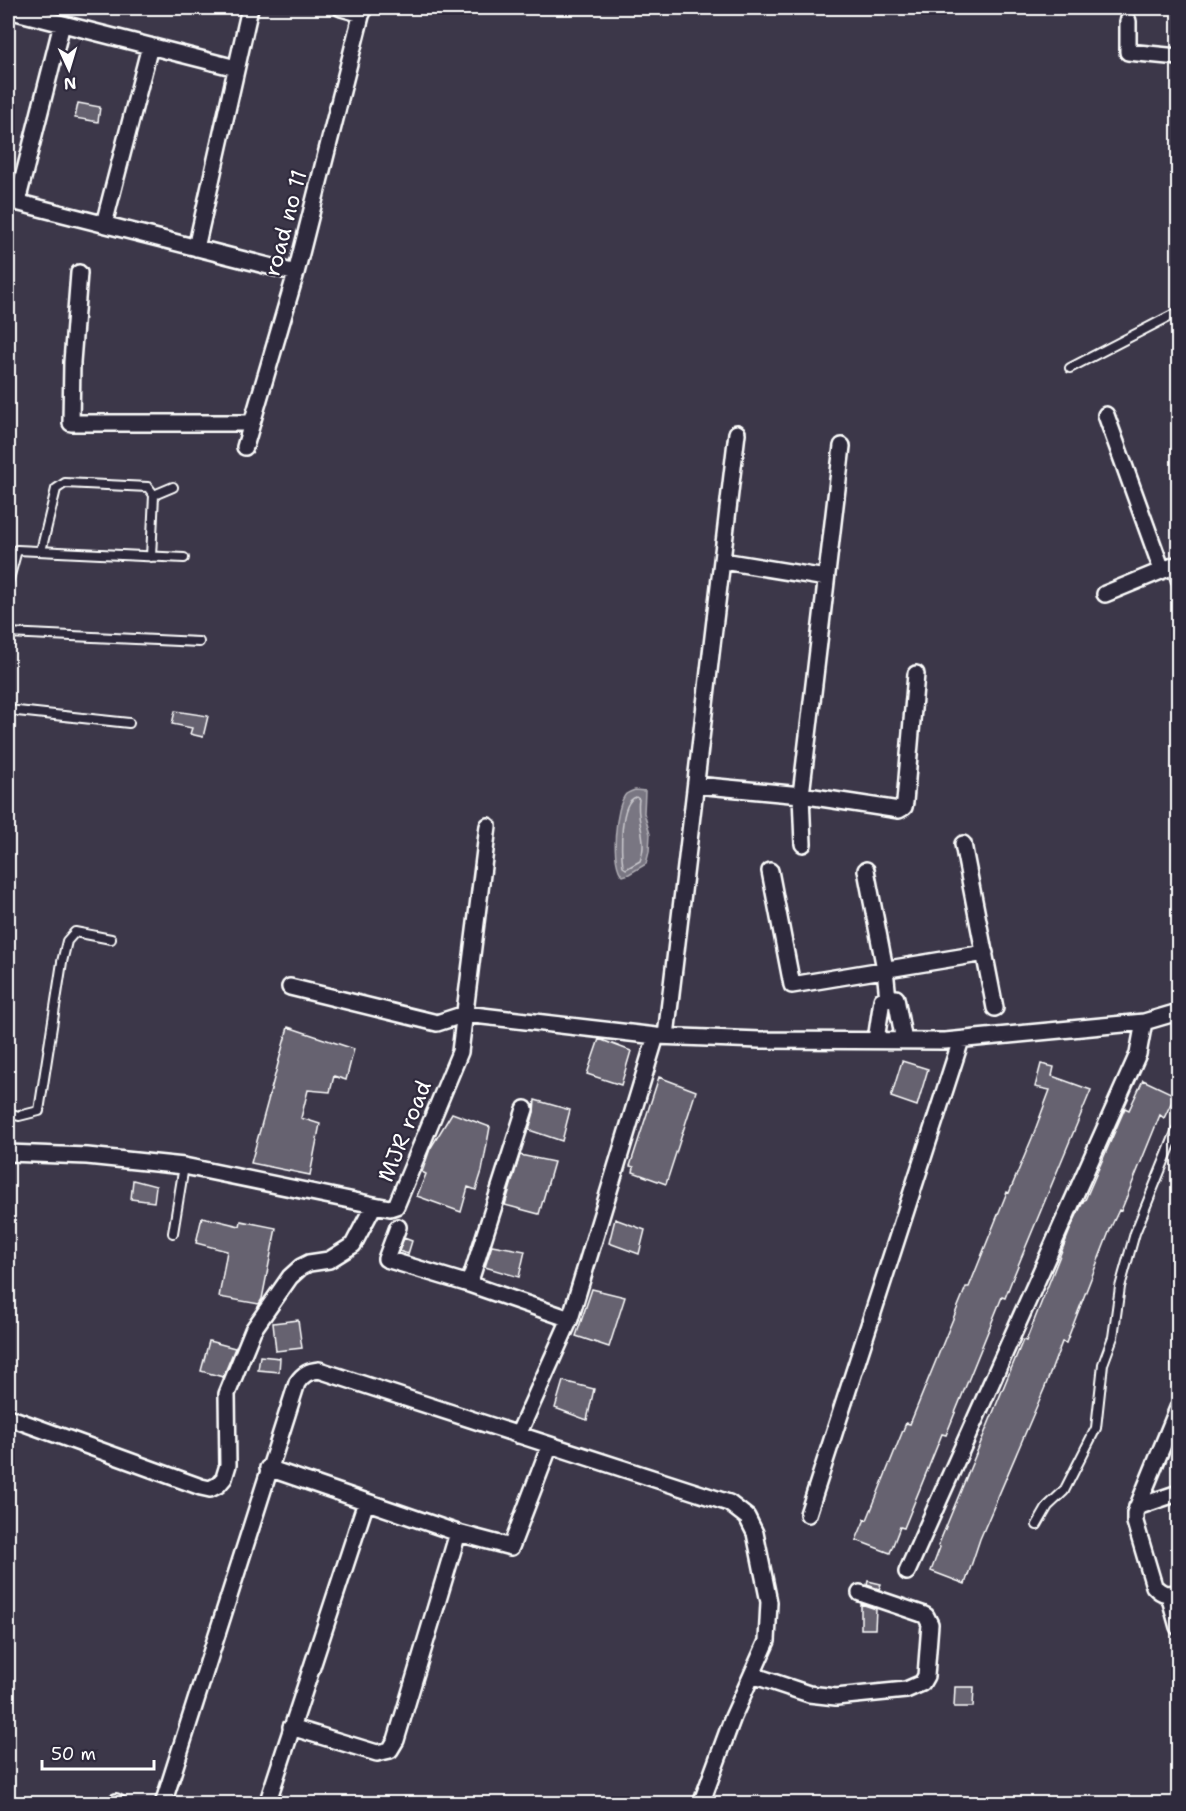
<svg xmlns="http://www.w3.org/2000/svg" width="1186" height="1811" viewBox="0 0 1186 1811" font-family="'Shantell Sans',sans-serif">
  <rect width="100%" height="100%" fill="#3c3749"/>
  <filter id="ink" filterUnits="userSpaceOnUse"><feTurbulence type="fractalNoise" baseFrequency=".0167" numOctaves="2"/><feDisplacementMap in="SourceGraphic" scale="12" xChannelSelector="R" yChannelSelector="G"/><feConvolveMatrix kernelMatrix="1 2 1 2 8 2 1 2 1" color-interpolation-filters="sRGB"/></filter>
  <g filter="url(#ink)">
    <!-- water -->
    <path fill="#797682" stroke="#afadb4" stroke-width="1.5" d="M635,790L645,791L644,813L650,834L649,852L646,864L629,874L623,876C610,866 615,806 626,794C629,792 632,791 635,790Z"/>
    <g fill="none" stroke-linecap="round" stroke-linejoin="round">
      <!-- shore -->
      <path stroke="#c9c8cd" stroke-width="1.5" d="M636,797L639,799C635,821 649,838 640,861L626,869L623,867C621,852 619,802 636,797Z"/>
    </g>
    <!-- building -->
    <path fill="#666270" stroke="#fff" stroke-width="1.5" d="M78,103L100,107L98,122L75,118Z
      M175,711L208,716L203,737L190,734L192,728L172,724Z
      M288,1027L354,1049L346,1080L334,1076L330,1092L308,1090L301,1118L320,1124L310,1175L251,1163Z
      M599,1039L631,1051L621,1085L587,1074Z
      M902,1061L928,1069L917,1106L891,1097Z
      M1041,1064L1054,1067L1052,1076L1091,1090L1012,1280L1005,1298L1002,1297L946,1435L942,1434L904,1528L900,1527L890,1553L856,1540L865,1519L867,1520L906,1423L910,1424L966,1287H969L1007,1192L1009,1193L1032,1138L1050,1090L1035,1087Z
      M659,1077L696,1091L666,1184L633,1172L634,1167L630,1166Z
      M1143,1080L1175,1095L1164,1118L1160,1115L1121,1211L1119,1210L1111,1227L1066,1343L1062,1342L1045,1387L980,1539L965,1584L931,1571L940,1547L938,1546L1023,1340L1026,1341L1072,1225L1084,1200H1085L1125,1108L1129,1110Z
      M535,1100L570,1110L562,1141L529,1130L534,1112Z
      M452,1113L490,1127L482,1171L476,1190L468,1187L461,1212L417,1196L426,1174L422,1172L430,1149Z
      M520,1155L554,1162L539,1214L505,1205Z
      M133,1180L156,1186L154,1202L131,1199Z
      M202,1217L240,1226L241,1221L276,1228L262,1299L259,1304L219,1297L227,1251L196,1243Z
      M615,1219L645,1230L639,1254L609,1243Z
      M404,1238L412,1241L408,1254L399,1251Z
      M492,1245L525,1251L519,1277L485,1267Z
      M592,1289L625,1297L609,1347L576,1336Z
      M298,1320L302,1348L276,1351L273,1323Z
      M209,1341L235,1348L223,1377L201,1371Z
      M260,1356L280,1358L279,1372L258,1370Z
      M563,1381L594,1389L587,1420L555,1408Z
      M868,1581L881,1584L879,1589L867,1585Z
      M861,1604L876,1609L875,1629H861Z
      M955,1687H974L973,1707H954Z"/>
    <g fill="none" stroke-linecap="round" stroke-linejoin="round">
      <defs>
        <path id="service" d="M1070,368L1178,312
          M154,495L173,487
          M41,551L56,489L65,483L148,487L154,495L151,557
          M1171,567L1178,588
          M8,583L17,550L184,558
          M8,633L199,642
          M8,710L129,723
          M8,1113L19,1116L39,1111L62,962L67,941L75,932L111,939
          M173,1233L184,1166
          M1037,1525L1048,1506L1064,1491L1096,1428L1103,1364L1113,1337L1120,1287L1135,1233L1178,1127"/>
        <path id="minor" d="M341,8L362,14
          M8,10L236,68
          M1128,21V52L1178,57
          M8,200L296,273
          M17,202L62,24
          M104,224L150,46
          M196,248L250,8
          M79,273L72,362L71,423H251
          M1106,415L1162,570
          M245,447L296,273L363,8
          M723,561L826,578
          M1105,594L1178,564
          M696,785L801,795L899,810L904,807L905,802L916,674
          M803,844L801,795L842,446
          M963,844L995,1008
          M866,870L885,969L888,999
          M770,871L792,985L985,953
          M290,987L437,1023L465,1014L656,1036L760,1040L945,1041L1144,1022L1178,1012
          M666,1036L737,433
          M876,1040L882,1000L896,998L904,1041
          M8,1153L87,1156L184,1166L374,1205L390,1208L396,1206L460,1052L488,826
          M398,1227L386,1259L469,1284L570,1319
          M469,1284L525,1109
          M1178,1408L1135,1513V1522L1154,1586C1162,1595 1168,1595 1178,1592
          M8,1417L201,1487L210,1489L218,1485L224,1478L228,1465L227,1394L253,1330L290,1277L301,1267L309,1263L329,1260L353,1245L374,1205
          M518,1435L570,1319L656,1036
          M268,1468L458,1533L511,1547L550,1445
          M1137,1507L1178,1493
          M808,1514L961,1040
          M907,1572L1138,1054L1144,1022
          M1169,1595L1178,1627
          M752,1675L809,1694L836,1697L906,1690L922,1683L926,1676L930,1624L926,1616L922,1614L860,1593
          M291,1727L377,1753L390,1750L396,1740L458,1533
          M116,1802L119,1804
          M163,1804L297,1383C303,1374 309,1371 319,1370L729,1503L747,1517L755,1533L769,1602L767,1641L733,1717L701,1804
          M267,1804L366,1502"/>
      </defs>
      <!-- service casing -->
      <use href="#service" stroke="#fff" stroke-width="12"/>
      <!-- minor casing -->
      <use href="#minor" stroke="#fff" stroke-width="20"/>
      <!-- service -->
      <use href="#service" stroke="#2f2a3d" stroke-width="8"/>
      <!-- minor -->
      <use href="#minor" stroke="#2f2a3d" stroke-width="15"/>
    </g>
  </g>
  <g text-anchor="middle" stroke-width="4.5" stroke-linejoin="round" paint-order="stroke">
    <!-- street labels -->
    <g font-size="22" fill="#fff" stroke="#2f2a3d">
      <text transform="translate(285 223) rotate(-75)" y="8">road no 11</text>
      <text transform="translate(404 1131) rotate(-68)" y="8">MJR road</text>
    </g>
  </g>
  <!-- margin -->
  <rect width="1186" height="1811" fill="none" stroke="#2f2a3d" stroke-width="30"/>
  <rect x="15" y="15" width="1156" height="1781" fill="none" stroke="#fff" stroke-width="2" filter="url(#ink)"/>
  <!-- north arrow -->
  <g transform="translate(69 69) rotate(176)" stroke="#2f2a3d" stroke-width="4.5" paint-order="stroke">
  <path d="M0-4.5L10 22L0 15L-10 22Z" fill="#ffffff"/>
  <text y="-9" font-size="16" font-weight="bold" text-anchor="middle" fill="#ffffff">N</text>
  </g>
  <!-- scale -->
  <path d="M42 1760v9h112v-9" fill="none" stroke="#ffffff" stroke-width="3"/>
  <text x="51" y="1760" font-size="18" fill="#ffffff" stroke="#2f2a3d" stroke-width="4.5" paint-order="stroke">50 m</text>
</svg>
